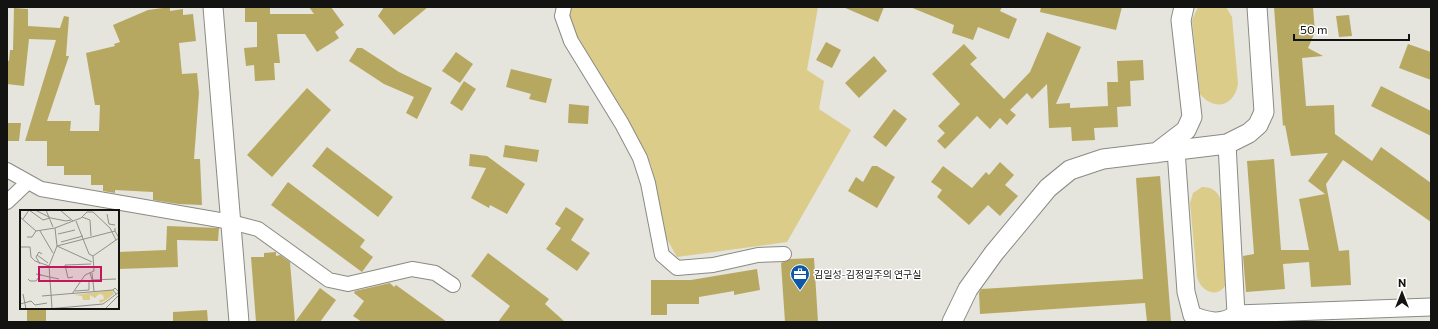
<svg xmlns="http://www.w3.org/2000/svg" width="1438" height="329" viewBox="0 0 1438 329" font-family="Commissioner,'Noto Sans KR',sans-serif">
  <rect width="100%" height="100%" fill="#e5e4dd"/>
  <!-- green -->
  <path fill="#dbcd89" d="M571,7H818L807,70L824,81L819,109L851,130L787,242L677,257L664,234L651,165L606,84L579,45L573,28L569,14Z
    M1198,7H1226L1232,17L1238,84C1234,107 1214,111 1200,94L1192,20Z
    M1202,187C1212,187 1218,191 1221,201C1222,217 1230,268 1227,281C1221,300 1201,293 1197,277L1190,203L1193,193Z"/>
  <!-- building -->
  <path fill="#b7a861" d="M170,7V11L183,9V15L193,14L196,41L179,43L182,74L197,73L199,93L194,159H200L202,205L178,204L153,200V192L115,190V193L103,191V185H91V175H64V166H47V141H25L56,40L29,39L24,86L7,84V60L9,61L10,50H13L14,8L28,9V26L60,28L64,16L69,17L66,56H69L47,121H71L70,131H99L100,105H95L86,53L115,46L114,44L120,42L113,25L148,10Z
    M245,7H270V14H314L309,7H331L344,25L335,32L339,38L317,52L305,34H277L280,63H274L275,80L255,81L254,65L246,66L244,48L257,47V22H245Z
    M384,7H428L394,35L378,16Z
    M843,7H884L878,22Z
    M910,7H1002L1000,11L1017,19L1009,39L978,27L973,40L952,33L954,25Z
    M1041,7H1122L1116,30L1040,12Z
    M1274,7H1313L1315,32L1308,48L1323,56L1302,58L1306,106L1334,105L1335,134L1372,161L1381,147L1431,183V222L1343,160L1326,184L1339,251L1349,250L1351,285L1311,287L1309,262L1283,264L1285,289L1246,292L1243,256L1254,254L1247,161L1274,159L1281,250H1309L1299,199L1325,194L1308,181L1328,153L1291,156L1285,125L1283,126Z
    M1349,15L1352,36L1339,37L1336,16Z
    M1047,32L1081,47L1056,104L1070,103V108L1108,106L1107,82H1118L1117,61L1143,60L1144,80L1130,81L1131,106L1117,107L1118,127L1094,128L1095,140L1072,141L1071,127L1049,128L1047,84L1032,99L1027,93L1010,110L1016,115L1007,125L1000,118L990,129L977,116L945,149L937,141L945,133L938,126L960,104L932,74L964,44L977,58L970,64L1004,99L1030,72Z
    M826,42L841,50L832,68L816,60Z
    M1408,44L1431,52V80L1399,68Z
    M357,48H362L399,72L432,88L417,119L406,113L414,97L384,84L349,61Z
    M456,52L473,64L460,83L442,71Z
    M874,56L887,71L859,98L845,83Z
    M511,69L552,79L546,103L529,99L531,94L506,87Z
    M464,81L476,89L462,111L450,103Z
    M1381,86L1431,111V136L1371,106Z
    M307,88L331,110L272,177L247,155Z
    M569,104L589,106L588,124L568,123Z
    M894,109L907,119L886,147L873,137Z
    M7,123H21L19,141H7Z
    M505,145L539,150L537,162L503,157Z
    M327,147L393,197L378,217L312,166Z
    M470,154L487,156L525,184L507,214L490,205L489,208L471,198L486,168L469,166Z
    M1000,162L1014,175L1005,185L1018,196L1000,216L988,205L969,225L937,197L942,190L931,182L943,166L972,188L986,172L989,175Z
    M872,166H877L895,177L877,208L848,191L856,177L863,182Z
    M1160,176L1171,322H1147L1145,303L980,314L979,293L981,289L1143,279L1136,178Z
    M288,182L365,240L360,247L373,257L362,272L271,205Z
    M566,207L584,219L571,240L590,253L577,271L546,249L561,228L555,224Z
    M167,226L219,228L218,241L177,240L178,267L118,269V252L166,250Z
    M276,252V256L280,255L290,262L295,322H256L251,257H264V253Z
    M488,253L549,299L545,304L565,322H498L510,306L471,276Z
    M814,258L818,322H785L781,263L791,259Z
    M757,269L760,290L734,295V291L699,297V304H667V315H651V280H691Z
    M390,283L394,287L396,285L447,322H362L353,316L364,301L354,293L355,291Z
    M320,288L336,300L320,322H295Z
    M27,308H46V322H27Z
    M207,310L208,322H173V312Z"/>
  <g fill="none" stroke-linecap="round" stroke-linejoin="round">
    <defs>
      <path id="minor" d="M564,7L562,16L571,41L622,124L640,158L648,183L662,255L677,268L713,265L758,255L784,254
        M7,170L41,189L231,222L258,229L329,280L348,284L412,269L435,273L453,285
        M7,202L28,182"/>
      <path id="tertiary" d="M1227,144L1236,314
        M1176,150L1186,292L1192,315C1207,321 1222,325 1236,314L1431,307"/>
      <path id="secondary" d="M213,7L239,322
        M1156,153L1186,130L1192,117L1181,20L1184,7
        M952,322L968,289L994,253L1048,188L1070,170L1103,159L1227,144L1249,133L1258,125L1264,112L1257,7"/>
    </defs>
    <!-- minor casing -->
    <use href="#minor" stroke="#8b8a84" stroke-width="16"/>
    <!-- tertiary casing -->
    <use href="#tertiary" stroke="#8b8a84" stroke-width="19"/>
    <!-- secondary casing -->
    <use href="#secondary" stroke="#8b8a84" stroke-width="21"/>
    <!-- minor -->
    <use href="#minor" stroke="#fff" stroke-width="14"/>
    <!-- tertiary -->
    <use href="#tertiary" stroke="#fff" stroke-width="17"/>
    <!-- secondary -->
    <use href="#secondary" stroke="#fff" stroke-width="19"/>
  </g>
  <!-- icons -->
  <defs>
    <symbol id="office-pin" viewBox="-11 -11 22 30"><path d="M0 17L-7.5 6A9.5 9.5 0 1 1 7.5 6Z" fill="#0b58a7" stroke="#fff"/><path d="M-6-3h4V-5.5h4V-3h4V5H-6ZM-1-4.5V-3h2v-1.5ZM-6 0V1H6V0Z" fill="#fff"/></symbol>
  </defs>
  <g fill-rule="evenodd">
    <use href="#office-pin" x="789" y="263" width="22" height="30"/>
  </g>
  <g text-anchor="middle" stroke-width="3" stroke-linejoin="round" paint-order="stroke">
    <!-- poi labels -->
    <g font-size="10" fill="#131311" stroke="#fff" text-anchor="start">
      <text x="814" y="278">김일성-김정일주의 연구실</text>
    </g>
  </g>
  <!-- overview -->
  <g transform="translate(20 210)">
    <rect width="99" height="99" fill="#e5e4dd"/>
    <path d="M92,80L94,84L83,92L80,93L79,90L84,89L83,85L79,84L75,88L70,85V90H63L62,86L54,85Z" fill="#dbcd89"/>
    <path fill="none" stroke="#91908b" stroke-width="1" d="M15,0L31,8L46,11L51,10M26,0L33,17M40,0L53,11L61,8M87,4L89,14L95,15M0,7L16,21L35,18M62,7L70,10L71,26M61,8L67,2H73L90,18L96,30M3,9L9,0L23,10L30,8M53,11L35,18L37,36L72,52M20,21L33,43M38,24L55,20M7,27H12L16,21M41,32L63,26M0,37H10L11,47L15,51L29,56M17,45L28,53M73,46L99,28L95,21M20,54L16,47L19,42L22,44M70,63L72,70L96,69M72,63L74,81M16,64L39,69M53,67L48,68L45,55L71,54M8,69L10,71H16L21,64M55,81L69,80V72M3,84L6,99M52,84L65,65L74,61L73,46L69,44L56,11M96,84L93,80L95,78L99,82M22,86L93,80M0,94L11,91L15,95L27,93M32,98L29,56L37,36L95,21V18M27,99L83,94L99,82M85,99L99,85"/>
    <path fill="#c2185b" fill-opacity="0.15" stroke="#c2185b" stroke-width="2" d="M19,57H81V71H19Z"/>
    <rect width="99" height="99" fill="none" stroke="#131311" stroke-width="2"/>
  </g>
  <!-- border -->
  <rect width="1438" height="329" fill="none" stroke="#131311" stroke-width="16"/>
  <!-- north arrow -->
  <g transform="translate(1402 293)" stroke="#ffffff" stroke-width="3" paint-order="stroke">
  <path d="M0-3L7 15L0 10L-7 15Z" fill="#131311"/>
  <text y="-6" font-size="11" font-weight="bold" text-anchor="middle" fill="#131311">N</text>
  </g>
  <!-- scale -->
  <path d="M1294 34v6h115v-6" fill="none" stroke="#131311" stroke-width="2"/>
  <text x="1300" y="34" font-size="12" fill="#131311" stroke="#ffffff" stroke-width="3" paint-order="stroke">50 m</text>
</svg>
